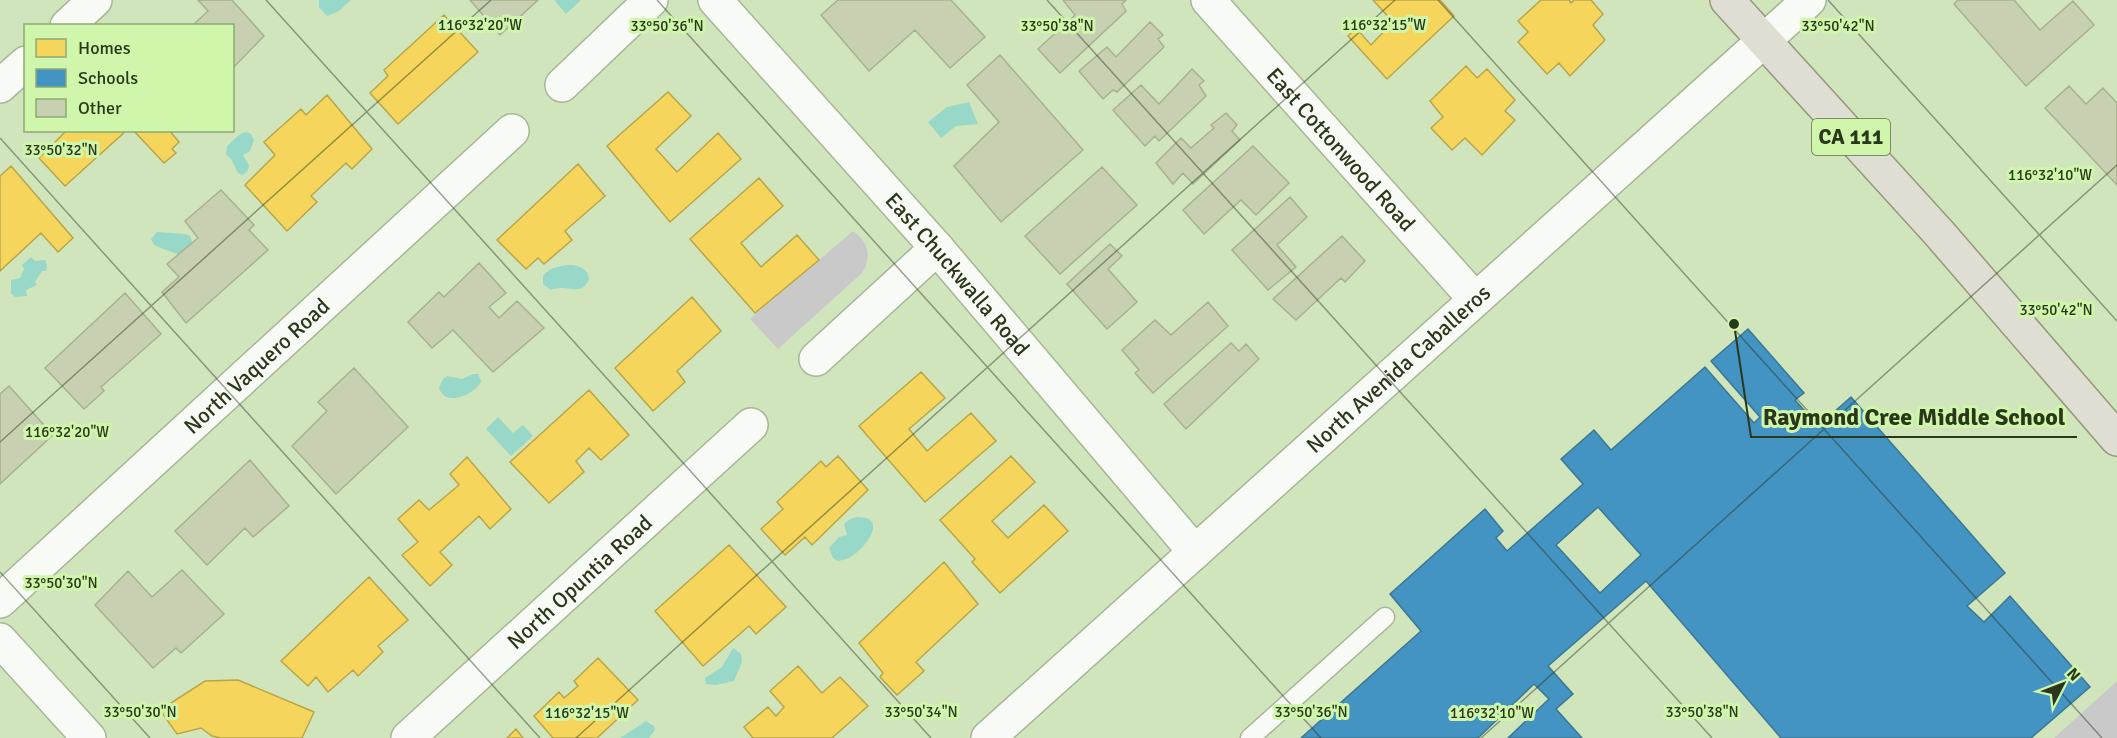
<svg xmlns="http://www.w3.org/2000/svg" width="2117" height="738" viewBox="0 0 2117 738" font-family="Signika,sans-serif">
  <rect width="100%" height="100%" fill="#d1e5bd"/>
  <!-- green -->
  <path fill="#cac9c9" d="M853,231C869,242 872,257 862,273L778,349L750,319Z
    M2117,681V738H2054Z"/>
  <!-- water -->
  <path fill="#98d8c9" d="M319,0H351L339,11L327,16L319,7Z
    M556,0H581L566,14L555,1Z
    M969,102L978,124L956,126L941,138L928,122L947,107Z
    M246,132L251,134L254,140L250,151L243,155L249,165L248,171L242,175L238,173L231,159L226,154L227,146C233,141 238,134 246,132Z
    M157,232L185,234L190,236L194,247L186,257L158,247L154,245L151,239Z
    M31,257L35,261L45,260L47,266L46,271H42L35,282L37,285L26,290L27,296L15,297L11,293V280L20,278L24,269L22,265Z
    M573,265C582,267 588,269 589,280C579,298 569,283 551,290L543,284V276C550,267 561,265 573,265Z
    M473,374H478L481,381C476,395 443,408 439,387L443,379L447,376L462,379Z
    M498,417L513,433L523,425L533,436L511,456L486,429Z
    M857,517C889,516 866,548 852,556C848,559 843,560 838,561L833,558L829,548L839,537L847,535L844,524L850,519Z
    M733,648L741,654L742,662L734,681L716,685L706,684L705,678L722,667Z
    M646,721L654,726L655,730L649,738H620Z"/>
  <!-- homes -->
  <path fill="#f6d55c" stroke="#b8a648" stroke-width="1.5" d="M1373,0H1440L1454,16L1387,79L1348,36L1356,28L1371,45L1393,22Z
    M1541,0H1569L1571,3L1574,0H1591L1603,14L1593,25L1605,40L1570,76L1559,63L1547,74L1518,42L1528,32L1518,21Z
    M444,15L478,52L398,124L370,93L388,76L384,70Z
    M1466,66L1477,78L1487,69L1515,100L1505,111L1515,120L1482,155L1465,138L1452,150L1431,128L1443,117L1430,101Z
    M668,92L691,116L656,149L677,172L718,133L741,159L670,222L607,146Z
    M327,95L372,149L352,169L346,163L311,196L317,202L287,231L245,185L275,155L264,142L301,109L306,115Z
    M67,130H127L65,186L39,158Z
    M133,130H169L179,142L172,149L176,153L164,163Z
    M578,164L605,196L565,231L572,240L544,264L538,258L526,269L497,240Z
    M11,166L73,238L58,252L41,233L0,271V176Z
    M759,178L783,206L741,243L761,267L797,235L819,260L755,313L690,239Z
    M692,297L721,331L677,371L685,382L653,411L615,368Z
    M921,372L945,398L909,429L927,451L971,413L996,441L925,502L859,426Z
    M589,390L629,435L601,460L589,448L576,461L584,472L549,503L510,462Z
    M838,456L868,490L812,545L805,537L785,555L761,529L783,509L777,502L821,461L826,467Z
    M1011,456L1035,482L992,521L1008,538L1044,505L1068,531L1000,593L972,562L975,559L940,520Z
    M467,457L511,509L490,529L479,516L440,552L452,565L430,586L402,555L418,542L398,519L419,500L429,510L459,485L450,474Z
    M729,545L786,607L756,634L749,626L703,666L655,611Z
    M944,562L978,604L916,662L924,671L897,695L880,677L883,673L859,643Z
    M369,577L408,620L378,646L383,652L358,676L353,670L328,692L316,677L308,686L281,661Z
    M598,658L638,700L597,738H553L534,716L559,692L564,698L578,686L574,681Z
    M798,666L822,693L840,677L868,706L832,738H753L744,727L768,707L776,716L784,707L770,691Z
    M238,680L314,712L302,738H221L212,736L201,728L177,734L160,710L205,681Z
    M516,729L523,738H507Z"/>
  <!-- schools -->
  <path fill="#4393c3" stroke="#3b7890" stroke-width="1.5" fill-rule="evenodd" d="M1748,329L1804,393L1795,400L1818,426L1851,397L2005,573L1967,606L1984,622L2010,596L2090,687L2031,738H1781L1646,581L1548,666L1573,694L1556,709L1582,738H1508L1549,699L1534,684L1478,738H1301L1421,631L1390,594L1485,509L1503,531L1496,538L1507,551L1583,484L1561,459L1594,430L1611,450L1705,367L1754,423L1760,417L1711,361ZM1598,507L1641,555L1600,593L1556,545Z"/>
  <!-- building -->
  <path fill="#c7d1b2" stroke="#a8b18f" stroke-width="1.5" d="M198,0H232L264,36L232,69V26H192L208,11Z
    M470,0H538L500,35Z
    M838,0H951L985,37L950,68L915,30L869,71L821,15Z
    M1063,0H1126L1122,4L1126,11L1060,73L1038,49L1075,15Z
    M1958,0H2014L2040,30L2073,1L2094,25L2026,86L1954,4Z
    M1150,22L1163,35L1158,39L1164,47L1117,92L1113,90L1103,99L1079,71L1107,47L1116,57Z
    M1000,55L1083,150L1001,222L954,166L999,122L967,85Z
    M1192,69L1204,81L1199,85L1206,96L1159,141L1155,136L1145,146L1113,110L1141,85L1159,104Z
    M2069,86L2086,104L2103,88L2117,103V185L2045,108Z
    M1226,113L1237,125L1232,131L1240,140L1193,184L1183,173L1173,184L1156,163L1181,138L1191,148L1214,128L1211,125Z
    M1253,146L1289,183L1256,215L1241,200L1204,234L1183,210Z
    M1102,167L1137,205L1060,274L1025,236Z
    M221,190L254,225L249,230L268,250L186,323L162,292L179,277L167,264L198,238L185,221Z
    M1290,197L1307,217L1277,245L1296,267L1268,290L1232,250Z
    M1342,236L1365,261L1345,282L1341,278L1296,320L1273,299Z
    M1110,244L1122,256L1108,269L1137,302L1107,329L1067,284Z
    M479,263L506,293L489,307L499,318L517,301L544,328L493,372L453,330L432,348L408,322L439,292L444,297Z
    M125,293L161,334L101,387L104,391L84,409L45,368Z
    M1208,302L1228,326L1153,393L1135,373L1139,370L1122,350L1155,320L1171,335Z
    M1231,343L1239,351L1246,344L1259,359L1186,429L1164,404Z
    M354,368L408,427L336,494L292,446L327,411L318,402Z
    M9,386L53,435L0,484V394Z
    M250,460L289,506L253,537L245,528L207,565L175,531Z
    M182,570L224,614L181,653L176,648L153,668L95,605L128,571L152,597Z"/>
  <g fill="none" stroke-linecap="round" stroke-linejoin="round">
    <defs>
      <path id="lane" d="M1250,738L1385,617"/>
      <g id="street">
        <path id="s1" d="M715,0L937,248L1195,552"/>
        <path id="s2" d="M1208,0L1474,298"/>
        <path d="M67,26L95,0"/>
        <path d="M562,85L651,0"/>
        <path d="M0,86L26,63"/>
        <path d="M816,359L937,248"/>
        <path id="s3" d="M0,601L512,131"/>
        <path d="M0,640L89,738"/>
        <path id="s4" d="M408,738L751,425"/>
      </g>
      <g id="secondary">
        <path id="s5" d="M988,738C1261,492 1534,245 1809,0"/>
      </g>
      <path id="primary" d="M1727,0L1939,233L2117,439"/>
    </defs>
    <!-- lane casing -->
    <use href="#lane" stroke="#a6b696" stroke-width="21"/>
    <!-- street casing -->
    <use href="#street" stroke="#a6b696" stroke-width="36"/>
    <!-- secondary casing -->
    <use href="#secondary" stroke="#a6b696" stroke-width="36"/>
    <!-- primary casing -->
    <use href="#primary" stroke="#95987a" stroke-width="36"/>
    <!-- lane -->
    <use href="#lane" stroke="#f8fbf5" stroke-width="18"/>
    <!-- street -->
    <use href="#street" stroke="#f8fbf5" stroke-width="33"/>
    <!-- secondary -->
    <use href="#secondary" stroke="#f8fbf5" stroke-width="33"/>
    <!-- primary -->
    <use href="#primary" stroke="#dfded3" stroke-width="33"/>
  </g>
  <!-- ticks -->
  <path fill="none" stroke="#29381a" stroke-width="1.5" stroke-opacity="0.45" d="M266,0L931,738M657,0L1321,738M1047,0L1712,738M1438,0L2102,738M1828,0L2117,321M0,138L540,738M0,442L491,0M0,572L150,738M576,738L1395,0M1481,738L2117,165"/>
  <g text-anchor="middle" stroke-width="6" stroke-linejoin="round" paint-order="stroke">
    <!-- shield labels -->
    <rect fill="#d0f6ac" stroke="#5b7146" stroke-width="1.5" x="1812" y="119" width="78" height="36" rx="4.5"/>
    <g font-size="21" font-weight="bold" fill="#29381a">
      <text x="1851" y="144">CA 111</text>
    </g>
    <!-- street labels -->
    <g font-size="22" fill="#29381a" stroke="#d0f6ac">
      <text dy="8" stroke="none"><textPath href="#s2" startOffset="200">East Cottonwood Road</textPath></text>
      <text dy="8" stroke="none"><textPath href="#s1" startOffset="366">East Chuckwalla Road</textPath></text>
      <text dy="8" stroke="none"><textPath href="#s3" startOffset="348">North Vaquero Road</textPath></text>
      <text dy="8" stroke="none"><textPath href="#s5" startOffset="552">North Avenida Caballeros</textPath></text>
      <text dy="8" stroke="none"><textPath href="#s4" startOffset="232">North Opuntia Road</textPath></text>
    </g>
  </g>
  <g font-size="15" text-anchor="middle" fill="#29381a" stroke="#d0f6ac" stroke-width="6" stroke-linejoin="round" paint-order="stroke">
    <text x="480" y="30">116°32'20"W</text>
    <text x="1384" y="30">116°32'15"W</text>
    <text x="667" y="31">33°50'36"N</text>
    <text x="1057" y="31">33°50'38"N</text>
    <text x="1838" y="31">33°50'42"N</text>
    <text x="61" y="155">33°50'32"N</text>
    <text x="2050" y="180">116°32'10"W</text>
    <text x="2056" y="315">33°50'42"N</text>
    <text x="67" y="437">116°32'20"W</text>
    <text x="61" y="588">33°50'30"N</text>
    <text x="140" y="717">33°50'30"N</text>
    <text x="921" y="717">33°50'34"N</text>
    <text x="1311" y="717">33°50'36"N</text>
    <text x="1702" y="717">33°50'38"N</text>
    <text x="587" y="718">116°32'15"W</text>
    <text x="1492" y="718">116°32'10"W</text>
  </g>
  <!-- callouts -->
  <path fill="none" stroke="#29381a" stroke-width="2" d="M1734 324L1751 437H2077"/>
  <circle fill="#29381a" stroke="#d0f6ac" stroke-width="2" cx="1734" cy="324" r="6"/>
  <g font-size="24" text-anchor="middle" font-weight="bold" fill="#29381a" stroke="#d0f6ac" stroke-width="6" stroke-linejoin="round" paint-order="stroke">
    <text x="1914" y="425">Raymond Cree Middle School</text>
  </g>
  <!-- legend -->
  <rect x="24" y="24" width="210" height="108" fill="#d0f6ac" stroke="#8daa72" stroke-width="1.5"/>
  <rect x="36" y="39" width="30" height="18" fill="#f6d55c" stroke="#8daa72" stroke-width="1.5"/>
  <text x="78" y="54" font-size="18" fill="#29381a">Homes</text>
  <rect x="36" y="69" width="30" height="18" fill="#4393c3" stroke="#8daa72" stroke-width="1.5"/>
  <text x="78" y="84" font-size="18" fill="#29381a">Schools</text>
  <rect x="36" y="99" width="30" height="18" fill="#c7d1b2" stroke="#8daa72" stroke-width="1.5"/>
  <text x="78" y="114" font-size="18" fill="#29381a">Other</text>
  <!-- north arrow -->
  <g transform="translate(2063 684) rotate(48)" stroke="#d0f6ac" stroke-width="4.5" paint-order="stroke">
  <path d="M0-4.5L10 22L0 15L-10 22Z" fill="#29381a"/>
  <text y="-9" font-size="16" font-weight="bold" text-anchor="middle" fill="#29381a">N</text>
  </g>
</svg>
